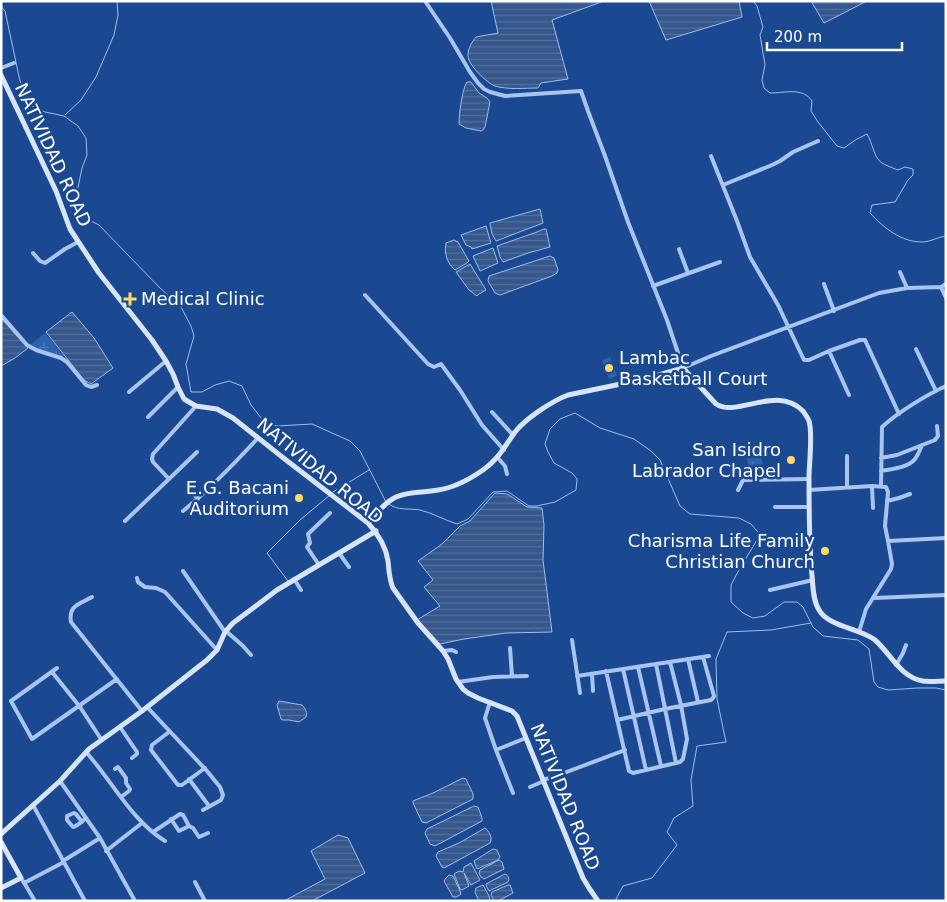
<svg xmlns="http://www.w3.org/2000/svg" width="947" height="902" viewBox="0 0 947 902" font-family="'DejaVu Sans',sans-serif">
  <defs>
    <pattern id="wetland-marsh" width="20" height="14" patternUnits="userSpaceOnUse" patternTransform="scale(1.25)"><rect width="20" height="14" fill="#2d62af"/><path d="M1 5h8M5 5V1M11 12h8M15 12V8" fill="none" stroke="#4c7abb"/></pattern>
    <pattern id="park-dots" width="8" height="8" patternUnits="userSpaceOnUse" patternTransform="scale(1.25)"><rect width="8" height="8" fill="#2d62af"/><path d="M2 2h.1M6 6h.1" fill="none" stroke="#4c7abb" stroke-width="1.8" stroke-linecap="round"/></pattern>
    <pattern id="water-rules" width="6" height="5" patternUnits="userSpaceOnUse" patternTransform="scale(1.25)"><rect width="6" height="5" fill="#35578c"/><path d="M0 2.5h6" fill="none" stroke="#53709d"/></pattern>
  </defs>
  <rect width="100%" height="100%" fill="#1a4991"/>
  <!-- wetland -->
  <path fill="url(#wetland-marsh)" d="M45,333L64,356L62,357L40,350L30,345Z"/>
  <!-- park -->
  <path fill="url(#park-dots)" d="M760,451L765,477L750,478L746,453Z"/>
  <!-- pitch -->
  <path fill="#2d62af" d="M610,357L617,376L609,379L602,360Z"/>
  <!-- water -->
  <path fill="url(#water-rules)" stroke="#9cc0f1" d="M491,1H604L552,20L568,79L541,83L538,88C525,88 508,90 495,86C487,83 467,64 468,55C468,48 472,42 476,37L498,33Z
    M649,1H739L742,17L666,40Z
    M811,1H867L824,23Z
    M467,82H471L479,93L487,98L490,102L485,127L483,130L481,131L466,128L459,124C459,115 462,89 467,82Z
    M540,209L543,223L496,241L492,234L490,223Z
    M486,226L491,243L472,249L471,247L466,245L461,235Z
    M544,229H546L550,247L528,253L503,262L500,257L497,246L537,232Z
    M454,240L458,242L469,261L467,263L455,270C447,263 444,254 446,243Z
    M493,248L498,263L480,271L473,256Z
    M550,256L554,258L558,270L557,273L552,276L500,295L495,293L488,281L489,276Z
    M470,264L486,290L479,294L477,296L469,290L456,272Z
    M72,312L94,338L113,368L91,384L84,380L46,332Z
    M1,318L28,348L15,358L1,366Z
    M495,493L507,494L527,507L542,508L544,525L543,560L552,632L506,633L464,639L440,644L417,620L440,606L424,587L433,580L418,561L442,544L460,526L470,521Z
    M279,701L302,705C305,708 308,713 306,717L299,722L289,720H283L281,719L277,705Z
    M463,778L466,779L473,794V799L426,823L422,822L413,803V801L433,793Z
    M474,806L478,807L482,818V821L435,846L430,844L425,833L427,829Z
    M485,828C489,831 493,838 490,843L444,868L442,867L436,856L438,852L459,843Z
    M338,835L348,838L365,873L312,901H284L325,879L311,851Z
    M493,849L497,850L500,857L498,860L477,869L474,861Z
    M499,860L502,862L504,869L484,879L481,877L479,873L480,870Z
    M471,863L480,880L471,885L464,873L469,886L462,890L460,889L454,874L459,871L463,872L464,867Z
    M505,874C508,875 510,879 508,882L489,891L486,885V884Z
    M449,875L453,876L461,893L460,895L456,897H453L444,881L446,878Z
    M483,885L489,896L490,901H479L475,892L476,888Z
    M508,885H510L513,893L498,901H494L491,895L492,892Z"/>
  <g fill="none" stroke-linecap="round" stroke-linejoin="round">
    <!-- stream -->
    <path stroke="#9cc0f1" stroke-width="1" d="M753,1L757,6L763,27L760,35L765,65L762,80L764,88L770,93C785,93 803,87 812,101L811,111L818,122L837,146L844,148L857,139L867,134C873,143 873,157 882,163C887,166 893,168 898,170L905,167L913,169V175L908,180L895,202L872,205L870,213C884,228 901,242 922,242C930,242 938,237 946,236
      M1,6L5,11L20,81L32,106L45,112L64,116L78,126L86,138L87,155L82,168L76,197L79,210L87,219L99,225L159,287L181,307L191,326L194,336L186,364L191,392H202L215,385L229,381L242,386L251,405L265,423L277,426L312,424L350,441L360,451L386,502
      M65,115L81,100L96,77L114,35L118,15L117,1
      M333,492L369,470
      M389,504C397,511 410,508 420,510C433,513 444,520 457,524L468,519L493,492L507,491L529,506H537L555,502L576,490L577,479L572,473L554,463L548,452L545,444L550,429L560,419L575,413L600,428L634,439L651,451L660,460L680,506L690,514L739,518L751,524L758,532L757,540L740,568L731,585V602L743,613L753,618L765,616L784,602H797L803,607L813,627L823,636L858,640L869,649L874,682L878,687L888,690L917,688H936L946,690
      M288,581L267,553L300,520L330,495
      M615,901L623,886L652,878L677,845L667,832L674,818L693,806L691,780L697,746L726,742L717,699L716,659L727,632L771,630L811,623"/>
    <!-- street -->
    <path stroke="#a9c5ef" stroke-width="4" d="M425,1L450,38L470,72L478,83L484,89L490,92L505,96L581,91L588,111L605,156L628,222L667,320L683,368L711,356L879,293L907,288L941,287L946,284
      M1,68L14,63
      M711,156L737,221L750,257L778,305L804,360H809L829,351L860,340H865L899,414
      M723,185L772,165L780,161L793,152L818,141
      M679,249L688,273
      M33,253L40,261L45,263L65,249L78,242
      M900,272L907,288
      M824,284L834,311
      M653,286L720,262
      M941,287L946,298
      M365,295L428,364L434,367L441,364L460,390L482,425L504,450
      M1,315L27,345L36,350L61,358L67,362L86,385L91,387L97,385
      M916,349L936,391
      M829,351L849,395
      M129,392L166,361
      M196,406L153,454L152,459L153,462L169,479L197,452
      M492,412L513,435
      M148,417L178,387
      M497,457L505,466L507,474
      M881,458L897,455L935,440L938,436L937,426
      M881,471C891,469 908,468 915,459C918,455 920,450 922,445
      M872,486L873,508
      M881,486L882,427C897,413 926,395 946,386
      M847,487V456
      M189,489L198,499
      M738,490L743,480L809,479
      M809,490L872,486L886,487L888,492L885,526L888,541L946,538
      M887,501L899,498L910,494
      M775,507H809
      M183,511C210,489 234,464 258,438
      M125,521L169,479
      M339,553L349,567
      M319,565L307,547L310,543L308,534L330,513
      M183,571L225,632
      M137,578L138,582L145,587L156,588L165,592L217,650
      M294,579L301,590
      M770,590L813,580
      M92,597C80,604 68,605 71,622L142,711
      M874,598L946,595
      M226,631L243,646L251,655
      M859,632L866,609L891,569L892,564L888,541
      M572,640L580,693
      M510,648L512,676
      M443,651L452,650L456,652
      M688,659L698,702
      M656,664L676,763
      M896,665L903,653L906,645
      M638,667L661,766
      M57,668L11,701L32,739L117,679
      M623,669L646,770
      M606,671L629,771L633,773L680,762L683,759L687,739L681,705L670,662
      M52,672L80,707L101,739
      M592,674L593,691
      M577,676L709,656
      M458,682L493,677L527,676
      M490,702L485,718L496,750
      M147,707L207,771L220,787L223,795L221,800L203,810
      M617,720L665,709L711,700L713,698L714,696L703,657
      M120,727L137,752V754L132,758
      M169,732L152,745L151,750L178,785H182L205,768
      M86,752C112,781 132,821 165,841
      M115,769L118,767L126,778V783L130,789L129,791L121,797
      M189,779L209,806
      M543,780L556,776L625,750
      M60,781L100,838L135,901
      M530,787L544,781
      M513,793L496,750L526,738
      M33,805L85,901
      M82,822L76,814L74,813L67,816V820L73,827C78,826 82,821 86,818
      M189,826L193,828L199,837L208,833
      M153,832L180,814L183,815L189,826L179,831L171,819
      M106,851L142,823
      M63,861L100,838
      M23,881L35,901
      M195,882L205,901
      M24,883L64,862"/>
    <!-- secondary -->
    <path stroke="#d7e4fa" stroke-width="5" d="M1,75L56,191L70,229L99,273L152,340L166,361L173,374L178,387L184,399L189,402L196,406L217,409L233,418L286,460L368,523C378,534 386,546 388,561C389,570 389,579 393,588L418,623L443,651L448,659L456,679L463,689L468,693L478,698L512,711L517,716L583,878L589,888L598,901
      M368,523C376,514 385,502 396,497C409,491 424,493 438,490C453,488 470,479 483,470C498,460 505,446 515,432C525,419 552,401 568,395L645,379L683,368L716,404C737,418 776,384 803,411C805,414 808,418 809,421C813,433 809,464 809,478C809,511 809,543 812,576C813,587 813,601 819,610C829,627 859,628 875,640C891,654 900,677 923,681C930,682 938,681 946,681
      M1,834L60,781L89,749L142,711L207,660L217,650L225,632L233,623L277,590L376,531
      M1,842L21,878L1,888"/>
  </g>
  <!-- markers -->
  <g fill="#ffda67" stroke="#1a4991" stroke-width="2">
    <path d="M127.5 291.5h5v5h5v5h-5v5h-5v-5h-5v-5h5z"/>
    <circle cx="609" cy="368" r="5"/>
    <circle cx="791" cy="460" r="5"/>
    <circle cx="299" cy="498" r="5"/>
    <circle cx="825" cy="551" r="5"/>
  </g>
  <g text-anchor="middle" stroke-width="5" stroke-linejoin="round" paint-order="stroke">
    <!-- street labels -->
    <g font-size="18" fill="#fff" stroke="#1a4991">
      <text transform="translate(53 155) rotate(65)" y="6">NATIVIDAD ROAD</text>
      <text transform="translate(320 471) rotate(39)" y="6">NATIVIDAD ROAD</text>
      <text transform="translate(565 797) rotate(68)" y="6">NATIVIDAD ROAD</text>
    </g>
    <!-- poi labels -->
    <g font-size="18" fill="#fff" stroke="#1a4991" text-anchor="end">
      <text x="141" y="305" text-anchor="start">Medical Clinic</text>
      <text x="619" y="364" text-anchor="start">Lambac<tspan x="619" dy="21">Basketball Court</tspan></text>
      <text x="781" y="456">San Isidro<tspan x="781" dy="21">Labrador Chapel</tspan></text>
      <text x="289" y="494">E.G. Bacani<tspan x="289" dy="21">Auditorium</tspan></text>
      <text x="815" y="547">Charisma Life Family<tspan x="815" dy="21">Christian Church</tspan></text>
    </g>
  </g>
  <!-- border -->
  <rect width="947" height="902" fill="none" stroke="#ffffff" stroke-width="5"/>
  <!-- scale -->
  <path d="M767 42v8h135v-8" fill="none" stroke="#ffffff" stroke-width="2.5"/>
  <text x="774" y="42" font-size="15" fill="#ffffff" stroke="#1a4991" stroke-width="4" paint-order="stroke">200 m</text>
</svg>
